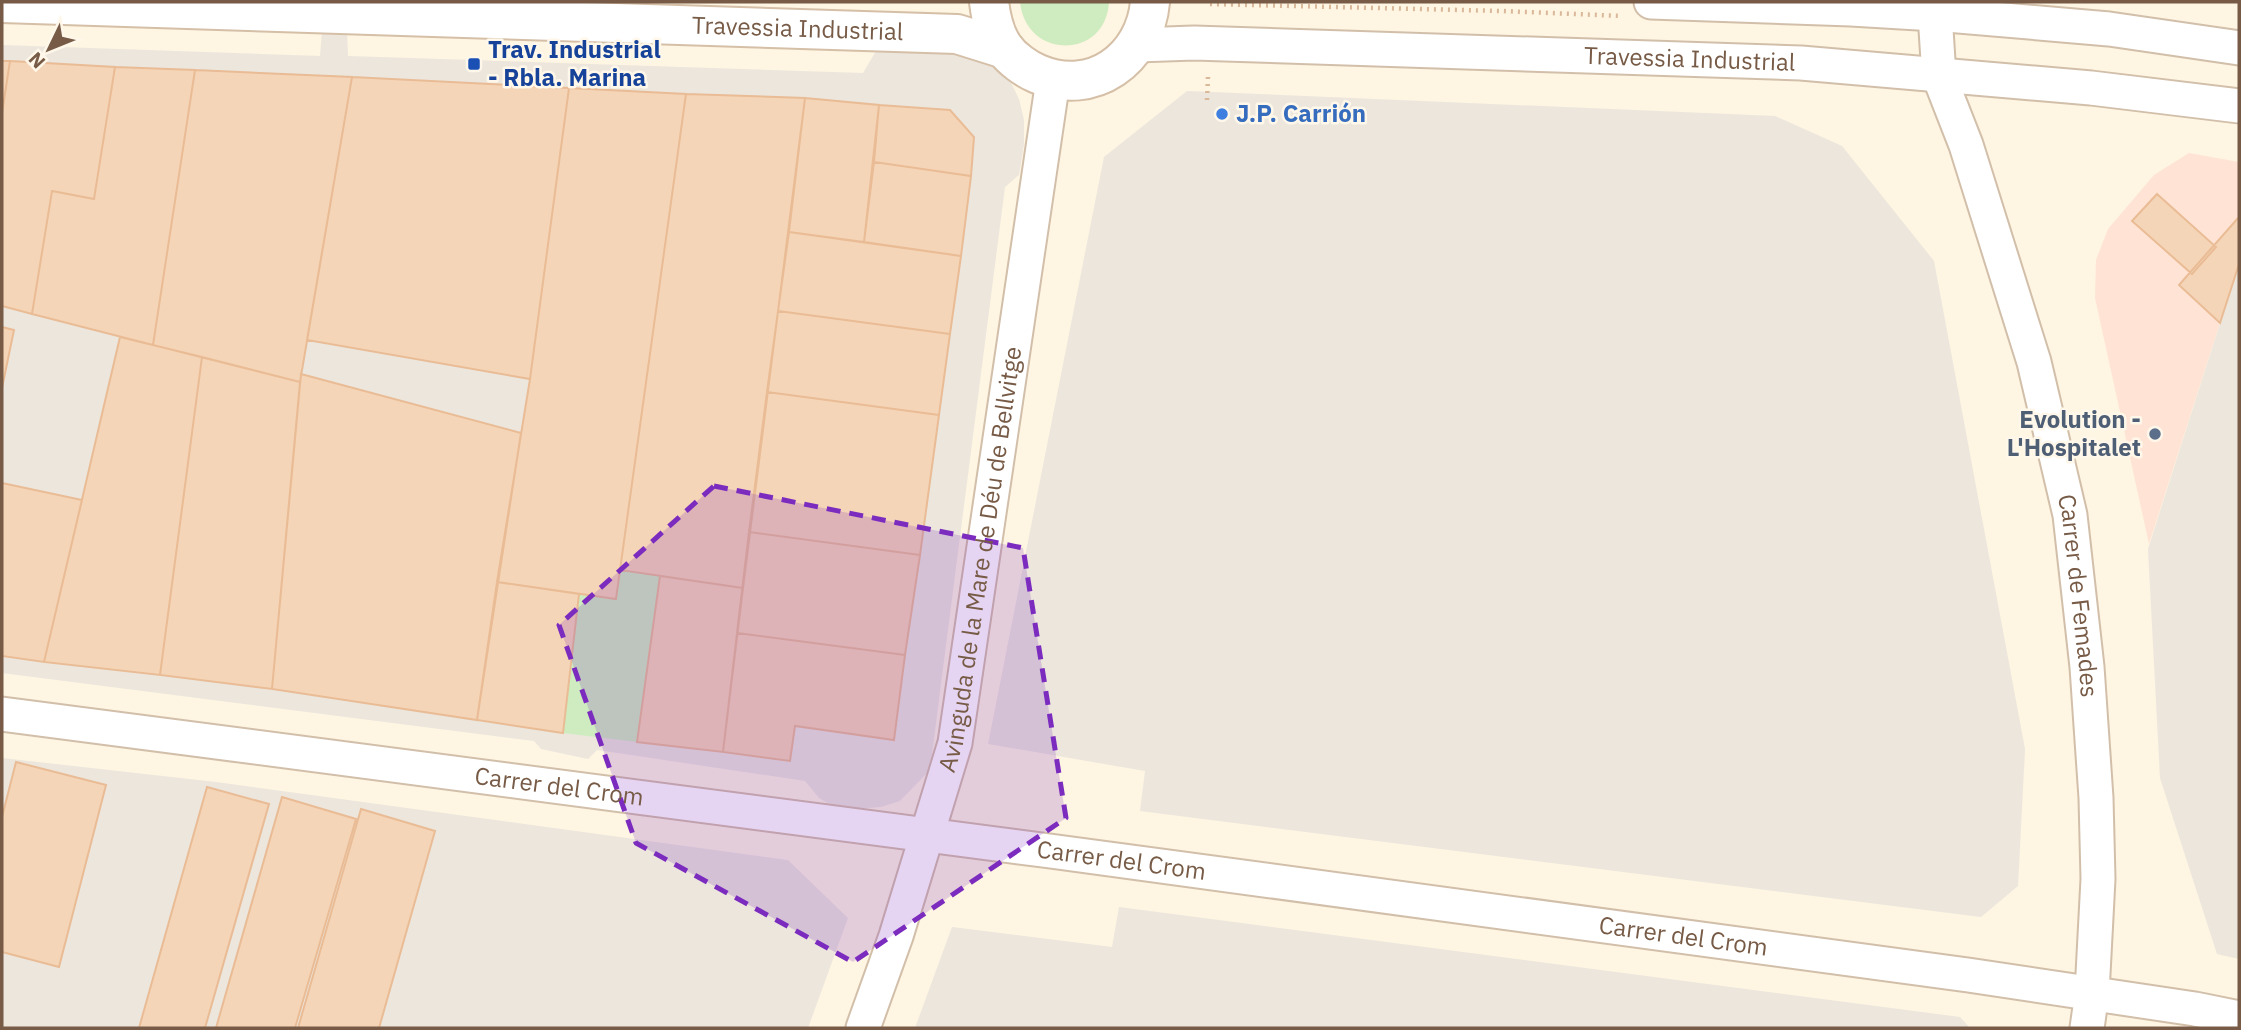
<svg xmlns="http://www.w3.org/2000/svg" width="2241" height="1030" viewBox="0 0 2241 1030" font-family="'IBM Plex Sans',sans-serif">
  <rect width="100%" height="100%" fill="#fef5e2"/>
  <!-- commercial -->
  <path fill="#ffe4d5" d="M2189,153L2239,162V264L2149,544L2095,298L2096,260L2108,229L2154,175Z"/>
  <!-- industrial -->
  <path fill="#ece6dd" d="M322,31L347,32L348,56L863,73L879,46L947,49L974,56L996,67L1010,81L1019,99L1024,120V144L1019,175L1005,187L930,770L900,801L881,807L856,809L829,804L819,798L805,781L597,750L588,759L541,749L534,741L2,673V45L320,56Z
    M1187,91L1775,116L1842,146L1934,261L2025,749L2018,886L1981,917L1140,811L1145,771L988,744L1104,157Z
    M2239,264V959L2217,954L2160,778L2148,549Z
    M2,758L216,782L788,860L848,918L808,1028H2Z
    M1119,907L1960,1017L1970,1028H915L952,927L1112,947Z"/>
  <!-- green -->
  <path fill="#ceecbf" d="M1020,2H1109C1106,60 1026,60 1020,2Z
    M620,570L660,576L637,742L563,733L579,594L615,599Z"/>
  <!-- building -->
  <path fill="#f5d5b7" stroke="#e9bc96" stroke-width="2" d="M2,61H10L2,113Z
    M10,61L115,67L94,199L52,191L32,314L2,306V113Z
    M115,67L195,70L153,345L32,314L52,191L94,199Z
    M195,70L352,77L300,382L153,345Z
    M352,77L569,88L530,379L307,340Z
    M569,88L686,94L616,599L497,582L530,379Z
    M686,94L805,98L743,588L620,570Z
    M805,98L879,105L864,242L789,232Z
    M879,105L950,110L974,137L971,176L874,162Z
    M874,162L971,176L961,256L864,242Z
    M2157,194L2216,247L2192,274L2132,221Z
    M2239,217V264L2220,323L2179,285Z
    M789,232L961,256L950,334L778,311Z
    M778,311L950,334L939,415L767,392Z
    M2,327L14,330L2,388Z
    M120,337L202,357L160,675L44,662Z
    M202,357L300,382L272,689L160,675Z
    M301,374L521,433L477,720L272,689Z
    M767,392L939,415L920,555L749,532Z
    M2,483L82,500L44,662L2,656Z
    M749,532L920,555L905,655L737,633Z
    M660,576L743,588L723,752L637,742Z
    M497,582L579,594L563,733L477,720Z
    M737,633L905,655L894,740L795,726L790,761L723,752Z
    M16,762L106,785L59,967L2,952V817Z
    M207,787L269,804L205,1028H139Z
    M282,797L356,819L295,1028H216Z
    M361,809L435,831L379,1028H298Z"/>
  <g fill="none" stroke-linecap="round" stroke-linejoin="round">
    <defs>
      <g id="street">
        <path d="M1651,2L1851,9L1935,14L2109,29L2239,48"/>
        <path id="s1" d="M1935,14L1939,76L1966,145L2034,362L2070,515L2087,667L2096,798L2098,879L2092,993L2087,1028"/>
        <path id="s2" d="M1137,45L1194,43L1801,63L2091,88L2239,106"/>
        <path id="s3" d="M2,714L1050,851L1968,975L2195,1009L2239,1018"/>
        <path id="s4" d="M863,1028L896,936L955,743L1053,80"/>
      </g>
      <g id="secondary">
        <path d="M989,2C991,18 994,34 1004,48C1012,59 1026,69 1038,74C1093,97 1145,59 1150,2"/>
        <path id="s5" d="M2,3L957,34L1005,49"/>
      </g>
    </defs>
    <!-- street casing -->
    <use href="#street" stroke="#d2bfaa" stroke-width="37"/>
    <!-- secondary casing -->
    <use href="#secondary" stroke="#d5bfa7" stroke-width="42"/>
    <!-- path -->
    <path stroke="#dab89a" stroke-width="4.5" stroke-dasharray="2 5" stroke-linecap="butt" d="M1210,4L1502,11L1622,16
      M1207,100L1208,76"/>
    <!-- street -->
    <use href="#street" stroke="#fff" stroke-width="33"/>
    <!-- secondary -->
    <use href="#secondary" stroke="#fff" stroke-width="38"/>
  </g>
  <!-- marked area -->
  <path fill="#7b2cbf" fill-opacity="0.2" stroke="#7b2cbf" stroke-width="5" stroke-dasharray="14 9" stroke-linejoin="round" d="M714,486L1023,548L1066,818L853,962L636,843L559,625Z"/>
  <!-- markers -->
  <rect fill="#1a4fb4" stroke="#fff8ea" stroke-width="2.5" x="467" y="57" width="14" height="14" rx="3.5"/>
  <circle fill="#3f7fe0" stroke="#fff8ea" stroke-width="2.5" cx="1222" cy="114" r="7"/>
  <circle fill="#5c6f8a" stroke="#fff8ea" stroke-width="2.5" cx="2155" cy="434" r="7"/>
  <g text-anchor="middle" stroke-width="5" stroke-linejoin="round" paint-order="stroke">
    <!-- street labels -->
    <g font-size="24" fill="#775b46" stroke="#fff8ea">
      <text dy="8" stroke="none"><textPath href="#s5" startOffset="796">Travessia Industrial</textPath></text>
      <text dy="8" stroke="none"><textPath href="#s2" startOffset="553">Travessia Industrial</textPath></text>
      <text dy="8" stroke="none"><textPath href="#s4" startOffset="485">Avinguda de la Mare de Déu de Bellvitge</textPath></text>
      <text dy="8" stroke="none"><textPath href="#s1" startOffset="602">Carrer de Femades</textPath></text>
      <text dy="8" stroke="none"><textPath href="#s3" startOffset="562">Carrer del Crom</textPath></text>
      <text dy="8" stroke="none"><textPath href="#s3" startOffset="1129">Carrer del Crom</textPath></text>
      <text dy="8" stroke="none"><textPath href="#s3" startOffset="1696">Carrer del Crom</textPath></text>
    </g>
    <!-- transit labels -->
    <g font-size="24" font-weight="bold" fill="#164399" stroke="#fff8ea" text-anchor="start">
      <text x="488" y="58">Trav. Industrial<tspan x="488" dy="28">- Rbla. Marina</tspan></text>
    </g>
    <!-- shop labels -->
    <g font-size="24" font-weight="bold" fill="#366cbe" stroke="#fff8ea" text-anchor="start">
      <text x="1236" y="122">J.P. Carrión</text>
    </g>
    <!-- service labels -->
    <g font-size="24" font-weight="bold" fill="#4e5e75" stroke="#fff8ea" text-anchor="end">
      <text x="2141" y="428">Evolution -<tspan x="2141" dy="28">L'Hospitalet</tspan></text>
    </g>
  </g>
  <!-- border -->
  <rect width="2241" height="1030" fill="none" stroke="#775b46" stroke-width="7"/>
  <!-- north arrow -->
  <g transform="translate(49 49) rotate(227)" stroke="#fff8ea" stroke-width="5" paint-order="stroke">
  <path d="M0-5L12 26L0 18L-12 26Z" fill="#775b46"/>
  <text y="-10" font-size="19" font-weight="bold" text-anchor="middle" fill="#775b46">N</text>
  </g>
</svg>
